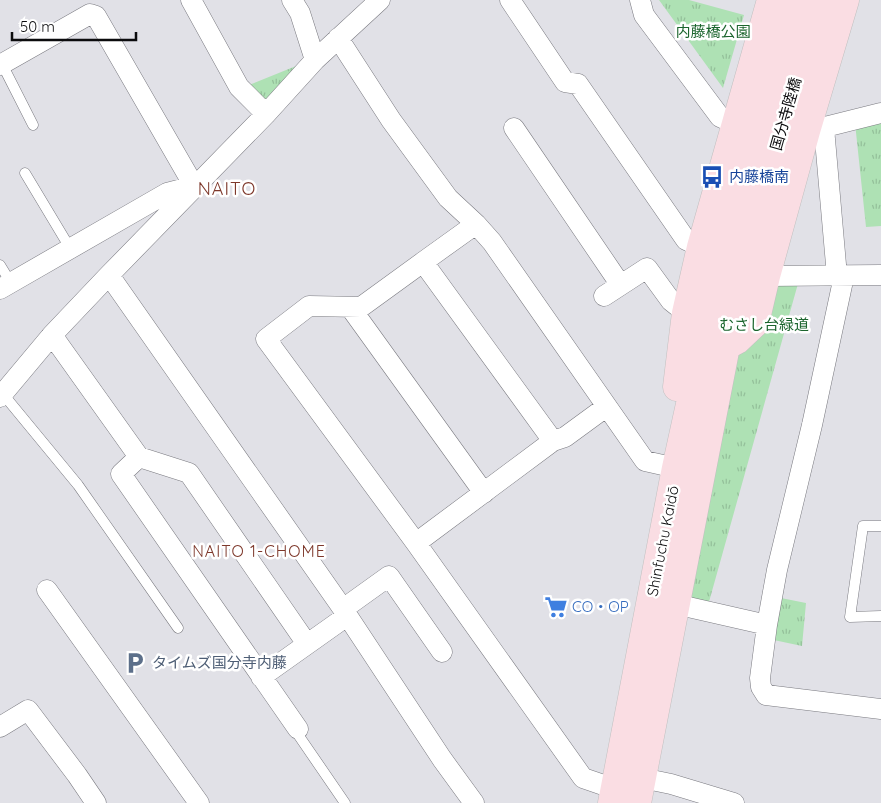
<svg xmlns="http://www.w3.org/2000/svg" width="881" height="803" viewBox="0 0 881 803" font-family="Quicksand,'Noto Sans JP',sans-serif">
  <defs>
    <pattern id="park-tufts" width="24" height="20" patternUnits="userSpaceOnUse" patternTransform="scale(1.25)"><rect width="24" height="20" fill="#aee1b4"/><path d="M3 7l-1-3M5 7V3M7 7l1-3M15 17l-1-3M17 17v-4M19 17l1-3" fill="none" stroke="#94c09a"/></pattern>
  </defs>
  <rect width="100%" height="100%" fill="#e1e1e7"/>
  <!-- park -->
  <path fill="url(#park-tufts)" d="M659,0H689L744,15L723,88Z
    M301,64L268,99H262L249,85Z
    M881,116V226L866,227L855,123Z
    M799,280L707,609L681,603L745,315L763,282Z
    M776,597L806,603L802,646L769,639Z"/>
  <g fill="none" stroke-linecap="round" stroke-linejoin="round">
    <defs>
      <path id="lane" d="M2,64L33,125
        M25,173L70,248
        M0,265L11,283
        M3,394L78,485L178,628
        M881,526H863L850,617L881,616
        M298,729L299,736L345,803"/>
      <path id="street" d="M191,0L239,87L266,114
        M292,0L300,13L315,60
        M510,0L565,82L578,84L686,240L701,247
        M640,0L644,15L720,117L735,124
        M338,38L391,120L448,198L476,224L492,242L645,461L676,468
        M0,65L90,14L96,16L194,186
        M514,128L620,284
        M824,128L837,276
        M813,130L881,113
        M476,224L423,262L553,441
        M423,262L361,307L309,306L266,339L416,543L583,778L615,789
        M109,275L343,609L442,759L474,803
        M766,276L881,275
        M844,276L812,425L777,570L767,625L760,678L761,687L766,695L881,709
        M0,289L167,193L194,186
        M604,296L647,268L671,301L686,313
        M350,307L484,493
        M52,335L139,457L189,473L307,644
        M0,397L52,335L109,275L266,114L315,60L380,0
        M139,457L121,474L298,729
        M416,543L553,441L565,437L606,407
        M47,590L199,803
        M675,604L767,625
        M343,609L389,576L442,652
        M261,677L347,616
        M0,727L28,710L77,775L96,803
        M642,778L671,784L734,803"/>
      <path id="primary" d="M726,346L737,340L755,323L766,276L806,131L845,0
        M677,387L686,313L701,247L771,0
        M612,803L676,468L717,281L758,124L795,0
        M637,803L726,346L757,217L819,0"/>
    </defs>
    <!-- lane casing -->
    <use href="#lane" stroke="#7a7a80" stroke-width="11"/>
    <!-- street casing -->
    <use href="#street" stroke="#7a7a80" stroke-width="21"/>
    <!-- primary casing -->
    <use href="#primary" stroke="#c0c0c0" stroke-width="29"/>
    <!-- lane -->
    <use href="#lane" stroke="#fff" stroke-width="10"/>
    <!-- street -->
    <use href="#street" stroke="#fff" stroke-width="20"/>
    <!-- primary -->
    <use href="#primary" stroke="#fadde3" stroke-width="28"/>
  </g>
  <!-- icons -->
  <defs>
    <symbol id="bus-bare" viewBox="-9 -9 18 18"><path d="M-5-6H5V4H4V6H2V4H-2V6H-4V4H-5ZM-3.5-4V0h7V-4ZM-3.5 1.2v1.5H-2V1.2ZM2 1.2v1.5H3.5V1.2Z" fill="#1a4fb4" stroke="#fff" stroke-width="2.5" paint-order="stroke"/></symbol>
    <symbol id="supermarket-bare" viewBox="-9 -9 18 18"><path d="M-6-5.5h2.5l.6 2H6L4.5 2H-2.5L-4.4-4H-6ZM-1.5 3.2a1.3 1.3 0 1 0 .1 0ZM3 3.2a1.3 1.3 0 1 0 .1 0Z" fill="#3f7fe0" stroke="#fff" stroke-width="2.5" paint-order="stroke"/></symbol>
    <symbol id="parking-bare" viewBox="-9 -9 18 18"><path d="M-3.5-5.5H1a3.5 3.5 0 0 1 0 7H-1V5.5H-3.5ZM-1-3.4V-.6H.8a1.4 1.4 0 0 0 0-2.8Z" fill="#5c6f8a" stroke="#fff" stroke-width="2.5" paint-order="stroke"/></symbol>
  </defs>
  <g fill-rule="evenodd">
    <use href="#bus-bare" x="696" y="161" width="32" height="32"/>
    <use href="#supermarket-bare" x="540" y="591" width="32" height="32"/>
    <use href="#parking-bare" x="119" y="647" width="32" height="32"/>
  </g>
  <g text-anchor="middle" stroke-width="5" stroke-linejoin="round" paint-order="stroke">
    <!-- park labels -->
    <g font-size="15" fill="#1c652e" stroke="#fff">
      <text x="713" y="37">内藤橋公園</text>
      <text x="764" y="330">むさし台緑道</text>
    </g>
    <!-- street labels -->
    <g font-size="15" fill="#0b0b0d" stroke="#fff">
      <text transform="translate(786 114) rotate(-74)" y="5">国分寺陸橋</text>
      <text transform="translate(663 541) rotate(-79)" y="5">Shinfuchu Kaidō</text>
    </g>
    <!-- transit labels -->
    <g font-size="15" fill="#164399" stroke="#fff" text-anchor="start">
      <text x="729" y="182">内藤橋南</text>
    </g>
    <!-- shop labels -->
    <g font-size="15" fill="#366cbe" stroke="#fff" text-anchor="start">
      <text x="572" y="612">CO・OP</text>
    </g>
    <!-- service labels -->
    <g font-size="15" fill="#4e5e75" stroke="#fff" text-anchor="start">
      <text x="152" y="668">タイムズ国分寺内藤</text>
    </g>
    <!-- neighbourhood labels -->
    <g font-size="16" letter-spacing="1" fill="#7e382b" stroke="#fff">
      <text x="259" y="557">NAITO 1-CHOME</text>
    </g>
    <!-- quarter labels -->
    <g font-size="18" letter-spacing="1" fill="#7e382b" stroke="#fff">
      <text x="227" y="195">NAITO</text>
    </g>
  </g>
  <!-- scale -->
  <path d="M12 32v8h124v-8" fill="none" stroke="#0b0b0d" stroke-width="2.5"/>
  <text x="20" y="32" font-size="15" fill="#0b0b0d" stroke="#ffffff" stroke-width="4" paint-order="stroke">50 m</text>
</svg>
